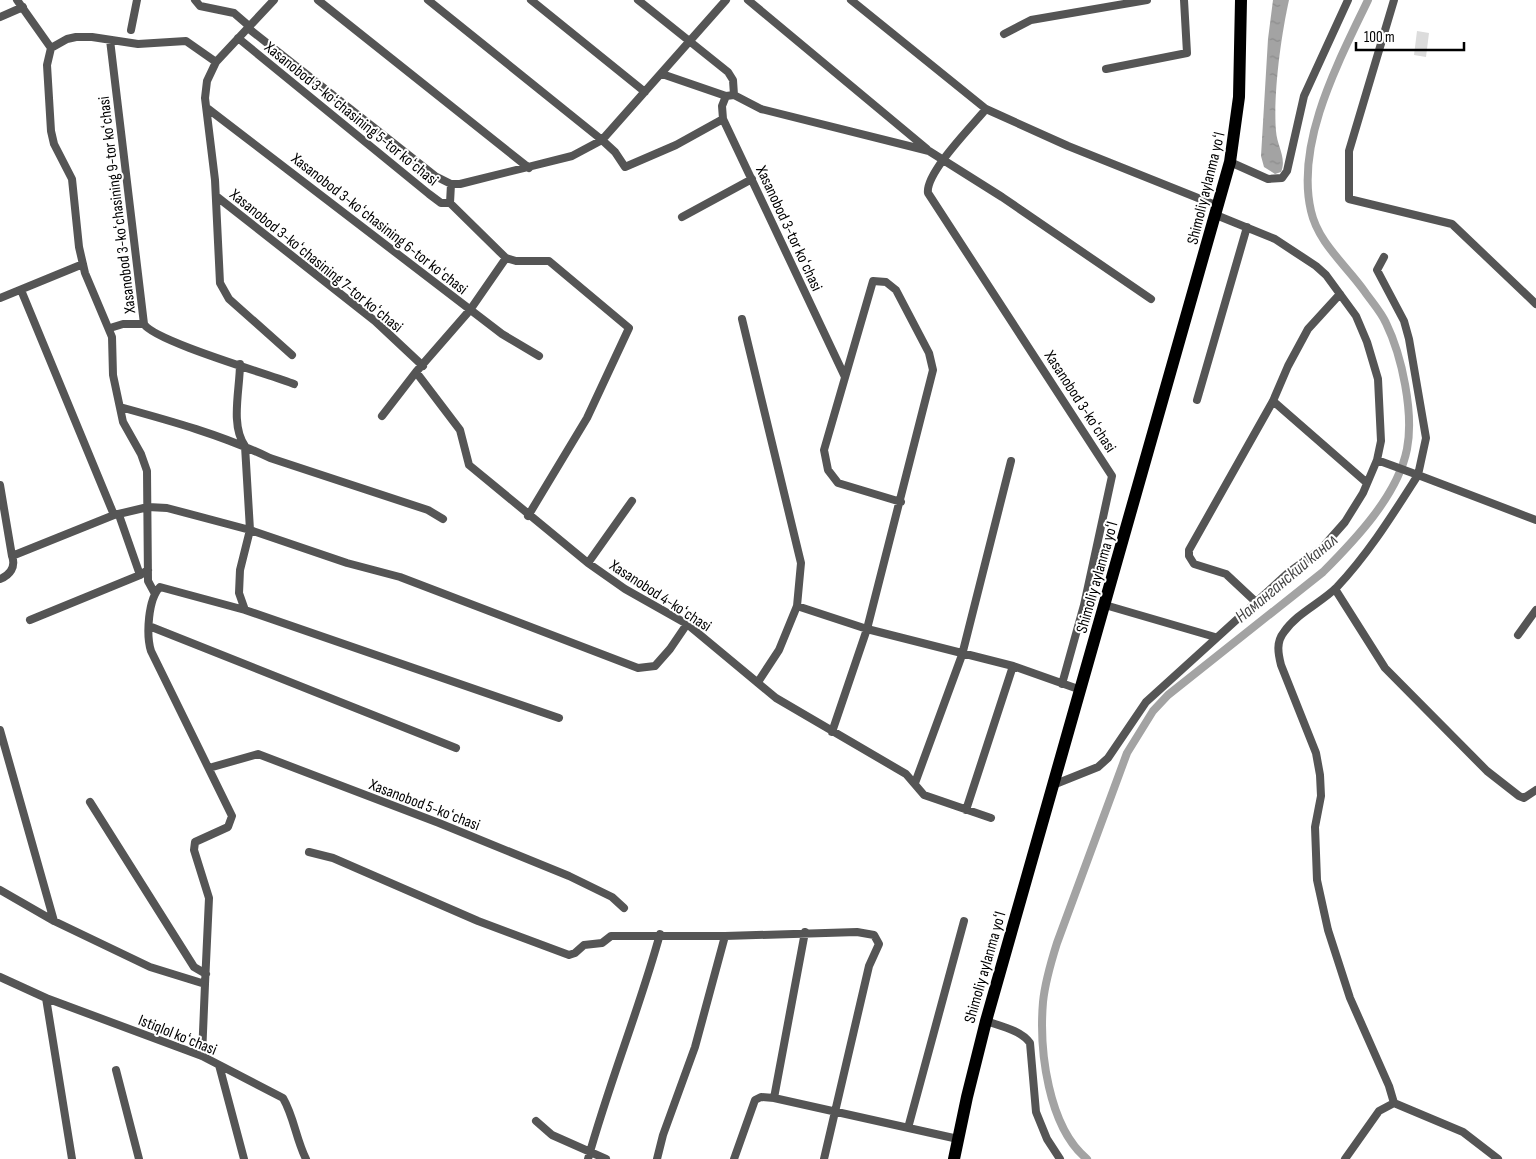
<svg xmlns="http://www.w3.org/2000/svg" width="1536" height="1159" viewBox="0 0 1536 1159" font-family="'Sofia Sans Condensed',sans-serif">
  <defs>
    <pattern id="water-ripples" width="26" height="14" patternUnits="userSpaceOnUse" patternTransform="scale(1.25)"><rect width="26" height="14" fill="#a3a3a3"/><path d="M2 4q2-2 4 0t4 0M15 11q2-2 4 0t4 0" fill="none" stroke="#8b8b8b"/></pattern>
  </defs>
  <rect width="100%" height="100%" fill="#fff"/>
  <!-- green -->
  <path fill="#dcdcdc" d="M1417,31L1429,33L1426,57L1414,55Z"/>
  <!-- water -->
  <path fill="url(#water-ripples)" d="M1273,0H1289C1281,36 1273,95 1276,131C1277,146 1287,158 1281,172L1275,174L1264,167L1261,156L1268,39Z"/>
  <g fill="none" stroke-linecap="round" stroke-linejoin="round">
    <!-- canal -->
    <path stroke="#a3a3a3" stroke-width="8" d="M1087,1159C1048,1127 1039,1050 1043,1002C1045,982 1051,962 1057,943L1127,753L1153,711L1168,695L1323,572C1355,540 1398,495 1407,449C1414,413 1402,356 1386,323C1381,312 1372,302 1365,292C1347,266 1318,243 1311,211C1295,142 1339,61 1368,0"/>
    <!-- street -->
    <path stroke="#555" stroke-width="8" d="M17,0L51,48
      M195,0L200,6L234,13L249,26
      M274,0L216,62L207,81L205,98L215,180L220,283L229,299L292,355
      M318,0L529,168
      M428,0L602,140L615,152L625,167L676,145L723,119
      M531,0L645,92
      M638,0L728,72L733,80L734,95L761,109L929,151L1002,197L1151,299
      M748,0L927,149
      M851,0L986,109L1068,146L1218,206
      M1394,0L1349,151V199L1452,224L1536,304
      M0,17L23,7
      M248,28L435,176L451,184H460L572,156L602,140L726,0
      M131,30L137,0
      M1004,34L1031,20L1147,0
      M238,38L429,194L441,203H450
      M110,40L144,324C154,341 268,374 294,384
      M1106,69L1187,53L1184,0
      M662,74L726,96
      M734,95L726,96L722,106L723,119L845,377
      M207,108L502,334L539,356
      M986,109C973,125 925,173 928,193L1112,476L1084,605L1062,684
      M1230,162L1268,179L1282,178L1287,171L1304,96L1348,0
      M451,184L450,203L506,258L516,261H549L629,328L587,418L528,516
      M216,196L375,321L423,366
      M682,217L752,179
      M0,298L83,264
      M742,319L801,563L797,606
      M110,328L123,324H144
      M240,364C240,389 230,425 245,446L250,530L240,570L239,593L245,610
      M416,372L460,430L469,465L588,563L625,589L687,624L776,698L906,774L924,795L991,818
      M1197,400L1247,227
      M1273,401L1367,483
      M120,407C171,421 222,435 270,458L428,510L443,519
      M382,416L416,372L470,310L506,258
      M1377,460L1418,475L1426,438L1409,339L1404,321L1377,270L1384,257
      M0,485L12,556
      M114,515L148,507L167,508L250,530L347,563L400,577L638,668L655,666L670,649L687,624
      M119,515L140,575
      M588,563L632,501
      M0,579C10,575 16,567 12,556L114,515L21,290
      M1335,589L1385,668L1487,771L1519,796L1524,798L1536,790
      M154,592L148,581L147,471L141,454L123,422L113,375L112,337L85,273L79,247L72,179L54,144L51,131L47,65L51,48L67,39L76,37H92L138,44L186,41L216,62
      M1257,603L1226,574L1194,564L1189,556V550L1273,401L1288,366L1308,329L1340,294
      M1105,605L1215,637
      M30,620L140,575L148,570
      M149,626L456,748
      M1518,635L1536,610
      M758,682L779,650L797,606L867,629L1013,666
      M0,730L54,921
      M832,732L867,629L933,370L929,353L896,290L886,282L873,281L824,450L828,470L838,483L901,502
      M209,768L258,754L439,823L569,876L612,897L624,908
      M915,783L962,655L1011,461
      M1053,785L1098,767L1108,758L1146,702L1288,573L1322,548L1345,522L1363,493L1377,460L1381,441L1378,379L1367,342L1356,316L1326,275L1316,266L1275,239L1216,215
      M90,802L194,967L206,974
      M966,810L1013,666L1081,690
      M309,852L333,858L478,921L569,955L575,953L584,945L602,943L611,936H725L857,932L874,935L879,944L869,966L824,1159
      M0,890L54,921L150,967L205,984L202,1056
      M805,932L774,1098L958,1139
      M0,977L46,998L202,1056L283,1098C294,1117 296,1139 306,1159
      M205,984L209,898L194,850L195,842L228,827L232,816L151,651C146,635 148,599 160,587L245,610L559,718
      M46,998L72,1159
      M986,1021C1000,1026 1021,1030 1030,1043L1036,1112L1047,1139L1060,1159
      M219,1065L244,1159
      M116,1070L139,1159
      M1394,1103L1389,1086L1350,998L1328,930L1317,880L1315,827L1321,796L1320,775L1316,753L1281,665C1278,653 1276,642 1284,632C1297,613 1321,603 1337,587C1369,553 1393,514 1418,475L1536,520
      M536,1121L552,1135L606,1159
      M908,1128L964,921
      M588,1159C609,1083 639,1010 660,934
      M657,1159L663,1135L695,1047L725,936
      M734,1159L755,1100L761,1097L774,1098
      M1345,1159L1379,1111L1394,1103L1463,1132L1498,1159"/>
    <!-- primary -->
    <path stroke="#000" stroke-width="12" d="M954,1159L967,1097L986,1021L1230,162L1239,97L1241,0"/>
  </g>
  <g text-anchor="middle" stroke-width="4" stroke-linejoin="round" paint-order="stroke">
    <!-- street labels -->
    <g font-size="16" fill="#000" stroke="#fff">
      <text transform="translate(352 113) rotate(39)" y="6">Xasanobod 3-koʻchasining 5-tor koʻchasi</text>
      <text transform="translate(1205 188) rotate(-76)" y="6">Shimoliy aylanma yoʻl</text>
      <text transform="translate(116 205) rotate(-97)" y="6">Xasanobod 3-koʻchasining 9-tor koʻchasi</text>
      <text transform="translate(380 223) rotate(38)" y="6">Xasanobod 3-koʻchasining 6-tor koʻchasi</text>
      <text transform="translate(790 228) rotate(65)" y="6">Xasanobod 3-tor koʻchasi</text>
      <text transform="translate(317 260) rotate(39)" y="6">Xasanobod 3-koʻchasining 7-tor koʻchasi</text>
      <text transform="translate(1081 401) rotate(57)" y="6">Xasanobod 3-koʻchasi</text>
      <text transform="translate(1096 577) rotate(-74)" y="6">Shimoliy aylanma yoʻl</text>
      <text transform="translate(661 595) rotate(33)" y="6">Xasanobod 4-koʻchasi</text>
      <text transform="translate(425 804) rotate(21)" y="6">Xasanobod 5-koʻchasi</text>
      <text transform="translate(984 967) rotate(-74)" y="6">Shimoliy aylanma yoʻl</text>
      <text transform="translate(178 1034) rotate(22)" y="6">Istiqlol koʻchasi</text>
    </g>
    <!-- water labels -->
    <g font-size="18" font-style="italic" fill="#444" stroke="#fff">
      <text transform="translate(1286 578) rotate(-40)" y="6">Наманганский канал</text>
    </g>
  </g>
  <!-- scale -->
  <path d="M1356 42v8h108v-8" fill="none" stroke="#000000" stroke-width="2.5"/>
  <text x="1364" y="42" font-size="15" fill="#000000" stroke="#ffffff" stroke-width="4" paint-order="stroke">100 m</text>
</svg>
